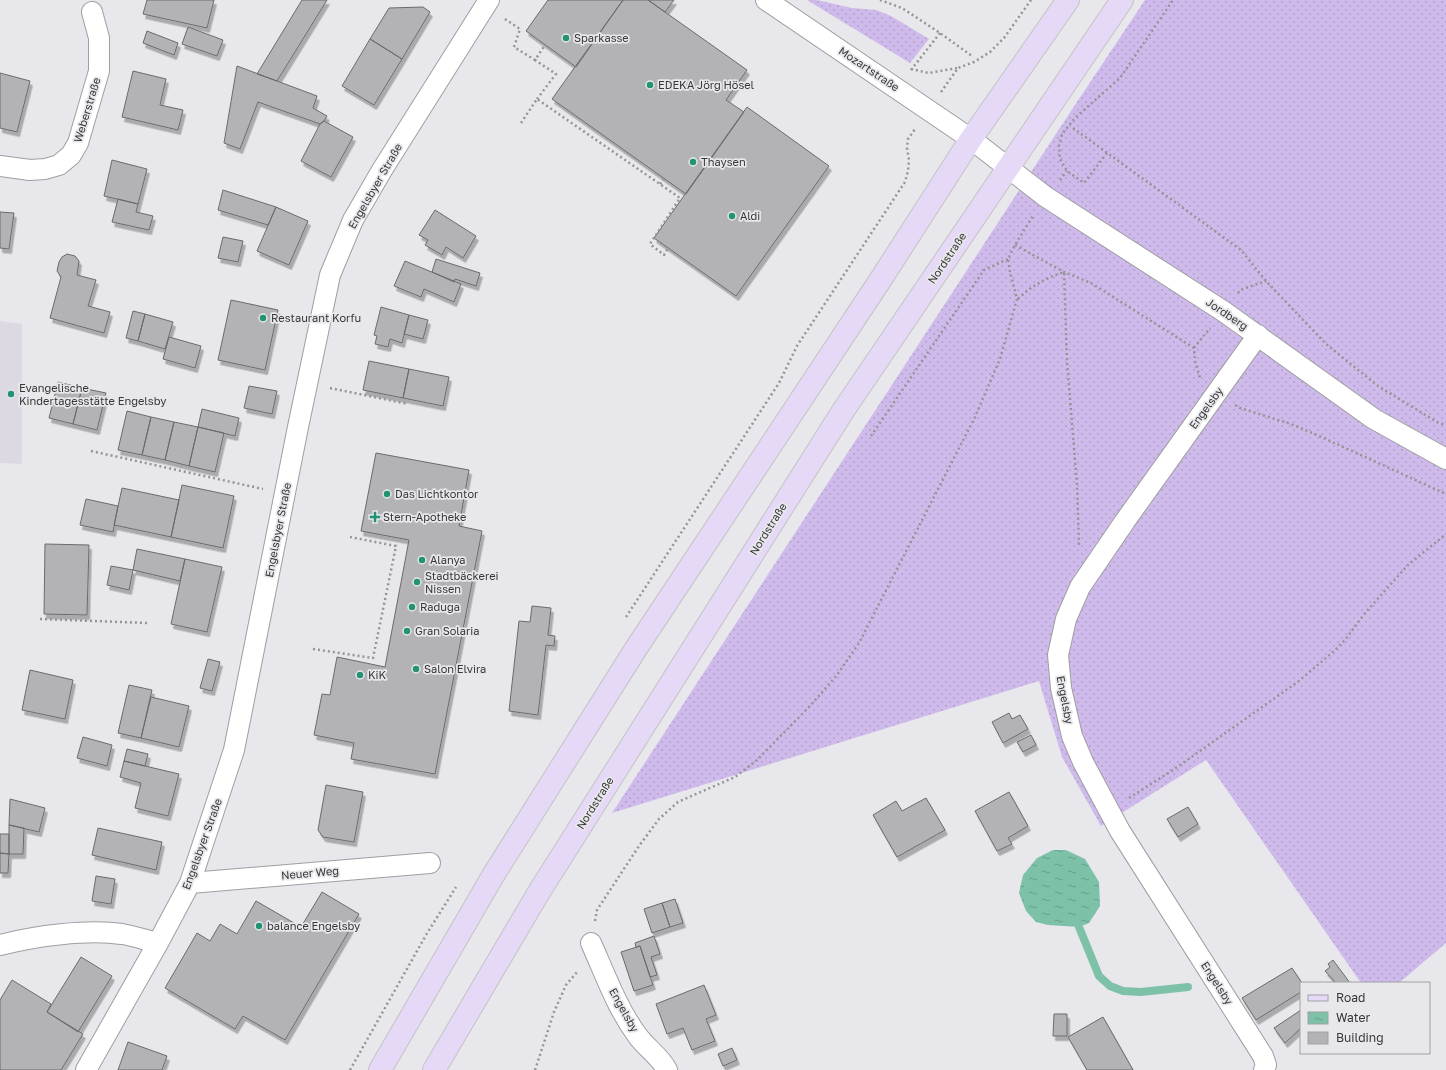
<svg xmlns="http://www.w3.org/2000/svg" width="1446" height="1070" viewBox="0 0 1446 1070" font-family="'Golos Text',sans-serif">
  <defs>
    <pattern id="grass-dots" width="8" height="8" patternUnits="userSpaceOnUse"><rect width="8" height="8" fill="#cfbbeb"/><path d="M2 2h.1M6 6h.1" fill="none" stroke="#b2a1ca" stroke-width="1.8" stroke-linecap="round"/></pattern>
    <pattern id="water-ripples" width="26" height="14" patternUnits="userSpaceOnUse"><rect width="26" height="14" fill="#7dc1a9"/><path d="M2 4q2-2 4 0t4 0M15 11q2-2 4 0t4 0" fill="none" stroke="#679e8b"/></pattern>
    <filter id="shadow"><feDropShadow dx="2.5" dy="4.5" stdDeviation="0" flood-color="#0004"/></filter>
  </defs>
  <rect width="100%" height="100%" fill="#e8e7eb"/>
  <!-- built -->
  <path fill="#ddd9e3" d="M0,321L22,324V464L0,463Z"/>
  <!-- grass -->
  <path fill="url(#grass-dots)" d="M807,0H817L852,8L876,10L891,16L929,39L910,63Z
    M1145,0H1446V943L1399,983H1361L1206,760L1101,826L1062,757L1039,681L612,813L1071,111Z"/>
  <!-- water -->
  <path fill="url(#water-ripples)" d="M1053,850H1066L1085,859L1099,882L1100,906L1089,923L1079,927L1048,925L1036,922L1026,911L1019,893L1023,875L1037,858Z"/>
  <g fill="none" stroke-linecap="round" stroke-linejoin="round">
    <!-- stream -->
    <path stroke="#7dc1a9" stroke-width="8" d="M1079,927L1099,976L1110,986L1123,991L1141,992L1188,987"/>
  </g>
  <!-- building -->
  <path fill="#b3b2b5" stroke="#6b6a6d" filter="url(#shadow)" d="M147,0H214L207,28L143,14Z
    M302,0H327L277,81L257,74Z
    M548,0H623L576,67L526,31Z
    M623,0H648L747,70L726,100L744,112L686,194L552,99Z
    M648,0H674L665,12Z
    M423,7L430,12L402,59L370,39L389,8Z
    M188,27L223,40L217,56L182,44Z
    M147,31L178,43L174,55L143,43Z
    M370,39L402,59L374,105L342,86Z
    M237,66L317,96L313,108L327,116L324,121L320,124L258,102L240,149L224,143Z
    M133,71L166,79L160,105L183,110L178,130L122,117Z
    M0,73L30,81L17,132L0,128Z
    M747,107L829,166L736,296L654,238Z
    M324,121L353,137L331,177L301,161L320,124Z
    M112,160L147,169L138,204L104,196Z
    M223,190L276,207L268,225L218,210Z
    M118,199L138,204L136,212L153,216L149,230L112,222Z
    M276,207L308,221L289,265L257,251Z
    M435,210L476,236L463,258L446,247L442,255L425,245L428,240L419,235Z
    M0,212L14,213L9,249L0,248Z
    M223,237L243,241L238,262L218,258Z
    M67,254L75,256L79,261L77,275L96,280L88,306L110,312L104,333L50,318L61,277L57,271L59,262L62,257Z
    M436,259L480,273L476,286L455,279L454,282L432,272Z
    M405,261L461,284L454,302L424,289L421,297L394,286Z
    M231,300L278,310L265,370L218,360Z
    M381,307L409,315L402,343L390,339L388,347L375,344L377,336L374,335Z
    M133,311L145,314L138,341L126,338Z
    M145,314L173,322L165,349L138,341Z
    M409,315L428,320L423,339L404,334Z
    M169,337L201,346L195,368L163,359Z
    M369,361L409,369L403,398L363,390Z
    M409,369L449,377L443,406L403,398Z
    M58,382L82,388L73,424L49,418Z
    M249,386L277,391L272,414L244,408Z
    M82,388L106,393L97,430L73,424Z
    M202,409L239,418L235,436L198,427Z
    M127,411L151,417L142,455L118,450Z
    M151,417L174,422L165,460L142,455Z
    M174,422L198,427L189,466L165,460Z
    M198,427L224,433L215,472L189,466Z
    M376,453L469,470L459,526L482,531L435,774L351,759L354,743L314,735L322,694L330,695L337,657L385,667L409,540L361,531Z
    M182,485L234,496L223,548L171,537Z
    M122,488L179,500L171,537L114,525Z
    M86,499L118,506L113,532L80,525Z
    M45,544L89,545L87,615L44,614Z
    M137,549L185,559L180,581L133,570Z
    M185,559L222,567L207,632L171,624Z
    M111,566L133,570L129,590L107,585Z
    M532,606L551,608L548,635L555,636L554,646L546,645L538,715L509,711L519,621L530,622Z
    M208,659L220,662L212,691L200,688Z
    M30,670L73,680L65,719L22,710Z
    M129,685L152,690L141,738L118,733Z
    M151,697L189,706L179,747L141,738Z
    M1009,713L1012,719L1020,715L1028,729L1003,743L992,722Z
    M1031,735L1036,745L1023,752L1017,742Z
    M83,737L112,745L107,766L77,758Z
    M127,749L148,754L145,766L124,761Z
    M124,761L179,774L168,816L135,808L141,783L120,777Z
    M326,785L363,792L354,842L323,837L318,830Z
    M1009,792L1028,826L1008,838L1012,844L997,851L975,811Z
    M926,798L945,830L897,857L873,815L896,801L902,811Z
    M10,799L45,808L39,832L9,825Z
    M1188,807L1198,824L1178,837L1167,819Z
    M9,825L24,828L23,854H9Z
    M98,828L162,842L156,870L92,855Z
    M0,834H9V854L0,853Z
    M0,853L9,854L8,873H0Z
    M96,876L115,879L111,904L92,901Z
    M322,892L359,914L285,1040L243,1016L235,1029L165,988L197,933L210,941L220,924L237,934L256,901L301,927Z
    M675,899L683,923L670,927L662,903Z
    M662,903L670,927L652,933L644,909Z
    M654,936L660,954L651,957L657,975L650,977L640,946L636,947L635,943Z
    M640,946L653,985L634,991L621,952Z
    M81,957L112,976L78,1032L47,1012Z
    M1333,960L1350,983H1336L1325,971L1330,967L1328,964Z
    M1292,968L1302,983H1301V992L1256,1020L1242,998Z
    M12,980L51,1004L47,1012L83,1034L61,1070H0V1000Z
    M704,985L716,1015L706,1019L715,1041L692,1050L683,1028L667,1034L656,1004Z
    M1301,1010V1028L1285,1043L1274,1028Z
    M1054,1014H1067V1036H1053Z
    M1103,1017L1133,1070H1087L1068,1037Z
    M128,1042L167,1056L162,1070H118Z
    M732,1048L737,1060L723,1066L718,1054Z"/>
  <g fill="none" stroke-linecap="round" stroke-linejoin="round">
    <defs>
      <path id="minor" d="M766,0L971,139L1046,197L1223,311L1374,419L1446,459
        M0,166L30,170L45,169L59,165L71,155L78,143L99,71V38L92,12
        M1258,335L1125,521L1080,587L1066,619L1058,655L1061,688L1072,736L1083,762L1120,831L1263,1056L1266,1065L1264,1070
        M190,883L430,863
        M591,943C605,974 617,1008 637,1035C646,1048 660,1056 667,1070
        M0,945C35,936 87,929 122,934C134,936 146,940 158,943
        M86,1070L158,943L190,883L234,750L298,427L330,275L353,220L382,170L489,0"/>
      <path id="primary" d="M380,1070L494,874L637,647L881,279L971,139L1068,0
        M434,1070L539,892L843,411L1122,0"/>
    </defs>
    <!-- minor casing -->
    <use href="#minor" stroke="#9f9ea1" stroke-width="22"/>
    <!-- primary casing -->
    <use href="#primary" stroke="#c3c3c3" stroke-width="24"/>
    <!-- path -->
    <path stroke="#949396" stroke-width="2.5" stroke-dasharray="2 3" stroke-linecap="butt" d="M880,0L902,8L940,33L972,56
      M505,19L520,29L514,47L535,60
      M911,69L929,73L957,68
      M911,70L940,33
      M941,92L958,68L974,62L990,52L1004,38L1031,0
      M537,99L556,74L535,60L545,45
      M521,123L537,99L680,198L650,244L664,255L668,248
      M1073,128L1241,250L1266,281L1326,344L1378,386L1437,422L1446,425
      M1107,153L1084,183L1067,171L1060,159L1059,146L1062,134L1076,117L1120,78L1173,0
      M1060,180L1067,171
      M660,184L664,179
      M1015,245L1064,272L1091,283L1194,348L1195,361L1200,378
      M1238,293L1240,290L1266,281
      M1018,299C1033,285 1044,279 1064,272L1067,361L1077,485L1079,546
      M1194,348L1210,328
      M330,388L408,404
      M1235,405L1240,408L1291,424L1317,435L1446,494
      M871,436L984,270L1008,259
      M91,451L263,489
      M626,617L779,383L797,346L905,182L908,171L909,160L907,148L908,139L915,129
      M40,619L147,623
      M313,649L373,658L396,546L350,537
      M1129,798L1173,770L1299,681L1334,651L1345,640L1365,613L1408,565L1446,534
      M595,921L597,910L639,846L659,819L678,802L735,777L757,760L810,706L837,675L859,643L975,417L1000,359L1017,299L1010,272L1008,259L1015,245L1033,216
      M350,1070L426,935L456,887
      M535,1070L554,1012L566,985L578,971"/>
    <!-- minor -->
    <use href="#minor" stroke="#fff" stroke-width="20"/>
    <!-- primary -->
    <use href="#primary" stroke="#e6d9f8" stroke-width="22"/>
  </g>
  <!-- markers -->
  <g fill="#229375" stroke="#e8e7eb" stroke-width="1.5">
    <circle cx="566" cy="38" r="4"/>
    <circle cx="650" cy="85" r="4"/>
    <circle cx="693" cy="162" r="4"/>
    <circle cx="732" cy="216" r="4"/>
    <circle cx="263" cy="318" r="4"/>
    <circle cx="11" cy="394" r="4"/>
    <circle cx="387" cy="494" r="4"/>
    <path d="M373 511h4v4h4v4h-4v4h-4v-4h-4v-4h4z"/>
    <circle cx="422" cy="560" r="4"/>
    <circle cx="417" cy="582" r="4"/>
    <circle cx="412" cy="607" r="4"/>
    <circle cx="407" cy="631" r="4"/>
    <circle cx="416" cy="669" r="4"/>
    <circle cx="360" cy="675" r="4"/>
    <circle cx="259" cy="926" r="4"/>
  </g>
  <g text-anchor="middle" stroke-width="3.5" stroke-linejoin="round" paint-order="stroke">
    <!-- poi labels -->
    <g font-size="11" fill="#373738" stroke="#e8e7eb" text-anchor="start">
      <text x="574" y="42">Sparkasse</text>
      <text x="658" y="89">EDEKA Jörg Hösel</text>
      <text x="701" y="166">Thaysen</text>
      <text x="740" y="220">Aldi</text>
      <text x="271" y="322">Restaurant Korfu</text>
      <text x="19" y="392">Evangelische<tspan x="19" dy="13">Kindertagesstätte Engelsby</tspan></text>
      <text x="395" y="498">Das Lichtkontor</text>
      <text x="383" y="521">Stern-Apotheke</text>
      <text x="430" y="564">Alanya</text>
      <text x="425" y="580">Stadtbäckerei<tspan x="425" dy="13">Nissen</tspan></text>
      <text x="420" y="611">Raduga</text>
      <text x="415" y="635">Gran Solaria</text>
      <text x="424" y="673">Salon Elvira</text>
      <text x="368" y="679">KiK</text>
      <text x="267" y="930">balance Engelsby</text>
    </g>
    <!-- street labels -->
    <g font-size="11" fill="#373738" stroke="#e8e7eb">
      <text transform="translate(869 69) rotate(34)" y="4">Mozartstraße</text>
      <text transform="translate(87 110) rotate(-73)" y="4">Weberstraße</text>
      <text transform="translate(375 186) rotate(-60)" y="4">Engelsbyer Straße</text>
      <text transform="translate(947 258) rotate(-56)" y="4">Nordstraße</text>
      <text transform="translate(1227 314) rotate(34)" y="4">Jordberg</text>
      <text transform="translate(1206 408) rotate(-54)" y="4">Engelsby</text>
      <text transform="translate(768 529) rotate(-58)" y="4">Nordstraße</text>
      <text transform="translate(278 530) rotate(-79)" y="4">Engelsbyer Straße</text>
      <text transform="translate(1065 700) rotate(79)" y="4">Engelsby</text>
      <text transform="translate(595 803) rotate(-58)" y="4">Nordstraße</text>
      <text transform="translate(202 844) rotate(-70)" y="4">Engelsbyer Straße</text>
      <text transform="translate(310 873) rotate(-5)" y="4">Neuer Weg</text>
      <text transform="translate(1217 983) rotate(57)" y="4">Engelsby</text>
      <text transform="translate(624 1010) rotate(61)" y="4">Engelsby</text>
    </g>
  </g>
  <!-- legend -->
  <rect x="1300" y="982" width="130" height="72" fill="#e8e7eb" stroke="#a1a1a3"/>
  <rect x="1308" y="995" width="20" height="6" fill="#e6d9f8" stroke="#a1a1a3"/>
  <text x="1336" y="1002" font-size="12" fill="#373738">Road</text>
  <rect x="1308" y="1012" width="20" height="12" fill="url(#water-ripples)" stroke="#a1a1a3"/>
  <text x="1336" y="1022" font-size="12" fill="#373738">Water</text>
  <rect x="1308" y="1032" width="20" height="12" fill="#b3b2b5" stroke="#a1a1a3"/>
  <text x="1336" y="1042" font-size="12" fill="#373738">Building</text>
</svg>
